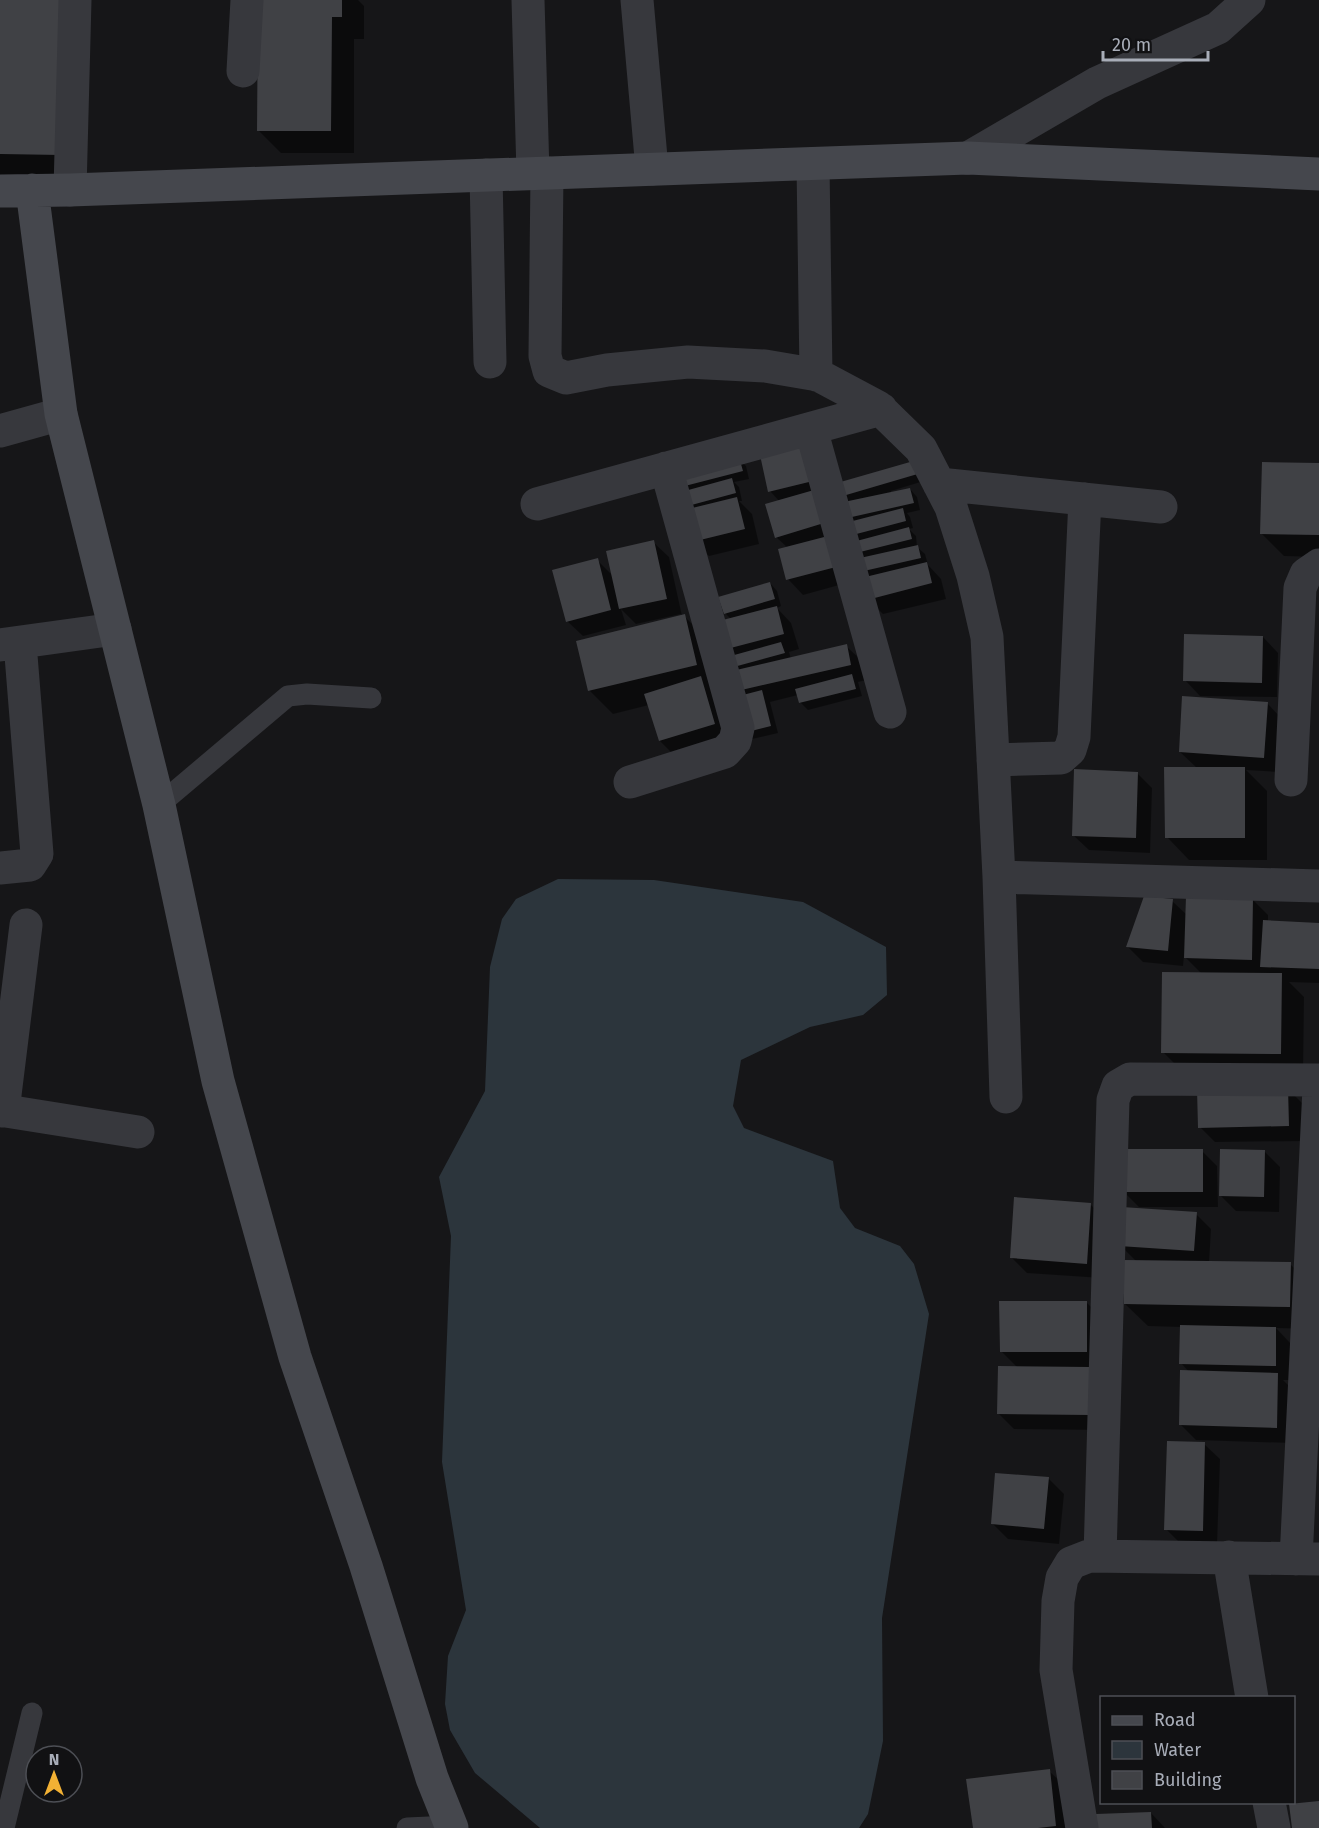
<svg xmlns="http://www.w3.org/2000/svg" width="1319" height="1828" viewBox="0 0 1319 1828" font-family="'Fira Sans',sans-serif">
  <rect width="100%" height="100%" fill="#161618"/>
  <!-- water -->
  <path fill="#2c353c" d="M558,879L654,880L803,902L886,947L887,995L863,1015L810,1027L741,1060L733,1106L744,1128L833,1161L840,1208L855,1228L900,1246L914,1264L929,1314L882,1618L883,1741L868,1814L859,1828H540L475,1773L450,1730L445,1704L448,1656L466,1610L442,1462L451,1236L439,1177L485,1091L490,967L502,919L516,899Z"/>
  <!-- shadow -->
  <path fill="#0007" d="M0,0L84,178L0,176Z
    M259,0H358L364,6V39H354V153H281L258,130Z
    M738,459L746,466L749,479L734,482L739,487L742,501H739L752,514L759,544L709,556L693,541L682,486Z
    M916,461L927,480L891,491V493L910,489L917,497L920,510L907,513L910,517L913,528L909,529L916,536L917,547L925,554L928,565L941,579L946,599L883,614L868,599L838,497Z
    M819,462L850,582L803,595L788,579V548L776,537L780,502L770,491Z
    M1319,465V557L1284,556L1261,533Z
    M653,542L669,557L682,616H684L707,639L730,739L675,756L660,741L649,705L613,714L590,691L578,642L682,617L681,614L636,624L621,609L626,625L583,636L567,621L597,560L614,577Z
    M770,583L777,591L781,606L777,608L791,623L799,649L789,652L791,659L846,646L862,661L866,680L858,682L862,696L808,710L800,702L798,695L770,702L778,733L752,739L731,667V619L725,613Z
    M1263,637L1278,653L1277,697L1200,696L1185,680Z
    M1267,703L1282,719L1279,772L1246,770L1267,791V860H1189L1167,837L1197,768L1180,752Z
    M1137,773L1152,788L1150,853L1089,850L1073,835Z
    M1253,900L1268,915V922L1319,924V983L1289,982L1304,997L1303,1076L1186,1075L1163,1052L1202,974L1184,956L1183,966L1143,962L1128,947L1172,901L1187,915Z
    M1288,1089L1303,1104L1304,1141L1215,1142L1200,1127Z
    M1202,1151L1217,1166L1218,1207H1139L1124,1192Z
    M1265,1152L1280,1167L1279,1212L1236,1211L1221,1196Z
    M1091,1205L1106,1220L1102,1278L1027,1273L1012,1258Z
    M1196,1214L1211,1229L1209,1263L1290,1264L1313,1287V1329L1276,1328L1291,1344L1290,1380H1283L1293,1390L1292,1443L1196,1440L1180,1424L1189,1372L1181,1363V1327L1148,1326L1125,1304L1137,1262L1121,1246Z
    M1086,1302L1102,1318V1367H1088L1105,1384L1104,1430L1014,1429L998,1413L1018,1368L1001,1351Z
    M1204,1444L1220,1459L1217,1545L1181,1544L1166,1529Z
    M1049,1479L1064,1494L1059,1544L1008,1539L993,1524Z
    M1049,1771L1065,1786L1070,1828H974Z
    M1151,1813L1165,1828H1098Z"/>
  <!-- building -->
  <path fill="#404145" d="M0,0H64L61,155L0,154Z
    M258,0H342V17H332L331,131H257Z
    M804,445L813,481L768,492L760,455Z
    M739,457L743,471L681,487L677,472Z
    M917,460L921,473L836,498L837,483Z
    M1262,462L1319,463V535L1260,534Z
    M732,478L736,493L684,507L681,492Z
    M910,488L914,503L843,519L839,503Z
    M814,490L824,523L775,538L765,504Z
    M737,497L745,529L692,542L684,510Z
    M903,508L906,521L845,537L841,524Z
    M909,527L912,539L852,554L849,543Z
    M828,536L836,567L786,580L778,549Z
    M654,540L667,599L619,609L606,551Z
    M918,545L921,558L855,573L851,560Z
    M598,558L611,610L566,622L552,570Z
    M927,562L932,583L867,600L861,578Z
    M770,582L775,599L724,614L718,597Z
    M777,606L784,634L723,650L715,622Z
    M685,614L697,665L588,691L576,641Z
    M1184,634L1263,636L1262,683L1183,681Z
    M781,642L785,653L730,668L727,657Z
    M847,644L851,665L737,691L732,671Z
    M852,674L856,689L799,703L795,689Z
    M701,676L715,724L659,741L644,694Z
    M762,690L771,726L743,733L735,697Z
    M1182,696L1268,702L1264,758L1179,752Z
    M1164,767H1245V838H1165Z
    M1074,769L1138,772L1136,838L1072,836Z
    M1144,896L1173,899L1168,951L1126,947Z
    M1186,896L1253,898L1252,960L1184,958Z
    M1263,920L1319,923V969L1260,967Z
    M1162,972L1282,973L1281,1054L1161,1053Z
    M1288,1087L1289,1126L1198,1128L1197,1089Z
    M1122,1149H1203V1192H1122Z
    M1220,1149L1265,1150L1264,1197L1219,1196Z
    M1014,1197L1091,1203L1087,1264L1010,1258Z
    M1122,1207L1197,1212L1194,1251L1119,1246Z
    M1124,1260L1291,1262L1290,1307L1124,1304Z
    M999,1301H1087V1352H1000Z
    M1180,1325L1276,1327V1366L1179,1364Z
    M998,1366L1090,1367V1415L997,1414Z
    M1180,1370L1278,1373L1277,1428L1179,1425Z
    M1167,1441L1205,1442L1203,1531L1164,1530Z
    M995,1473L1049,1477L1044,1529L991,1524Z
    M1050,1769L1056,1826L1038,1828H973L966,1779Z
    M1319,1801V1828H1292L1289,1804Z
    M1151,1812L1152,1828H1096V1814Z"/>
  <g fill="none" stroke-linecap="round" stroke-linejoin="round">
    <!-- lane -->
    <path stroke="#37383d" stroke-width="21" d="M159,805L288,696L307,694L371,698
      M4,1828L32,1713
      M407,1828L451,1826"/>
    <!-- street -->
    <path stroke="#37383d" stroke-width="33" d="M528,0L533,173
      M637,0L652,169
      M243,71L247,0
      M968,158L1097,83L1218,28L1249,0
      M813,164L816,375
      M547,173L545,356L549,371L566,378L607,370L688,362L765,366L818,375L878,407L921,449L951,507L973,576L987,637L999,877L1006,1097
      M486,175L490,362
      M70,190L75,0
      M811,429L890,712
      M0,431L61,414
      M939,484L1161,507
      M537,504L881,409
      M0,645L115,629
      M993,760L1061,758L1070,750L1074,737L1085,499
      M1291,780L1300,588L1306,574L1319,565
      M630,782L725,752L735,741L738,728L666,468
      M0,868L30,865L37,854L20,643
      M999,877L1319,886
      M0,1110L138,1132
      M3,1111L26,925
      M1100,1556L1113,1100L1118,1086L1130,1079L1319,1080
      M1229,1557L1252,1698
      M1296,1559L1319,1088
      M1269,1802L1274,1828
      M1082,1828L1056,1670L1058,1601L1062,1578L1071,1563L1089,1556L1319,1559"/>
    <!-- secondary -->
    <path stroke="#45474d" stroke-width="33" d="M32,190L61,414L159,805L218,1081L295,1357L366,1566L432,1778L452,1828
      M0,191L70,190L968,158L1319,174"/>
  </g>
  <!-- legend -->
  <rect x="1100" y="1696" width="195" height="108" fill="#111113" stroke="#4d4f55" stroke-width="1.5"/>
  <rect x="1112" y="1716" width="30" height="9" fill="#45474d" stroke="#4d4f55" stroke-width="1.5"/>
  <text x="1154" y="1726" font-size="18" fill="#a8adb8">Road</text>
  <rect x="1112" y="1741" width="30" height="18" fill="#2c353c" stroke="#4d4f55" stroke-width="1.5"/>
  <text x="1154" y="1756" font-size="18" fill="#a8adb8">Water</text>
  <rect x="1112" y="1771" width="30" height="18" fill="#404145" stroke="#4d4f55" stroke-width="1.5"/>
  <text x="1154" y="1786" font-size="18" fill="#a8adb8">Building</text>
  <!-- north arrow -->
  <g transform="translate(54 1774)"><circle r="28" fill="#111113" stroke="#4d4f55" stroke-width="1.5"/>
  <path d="M0-4.5L10 22L0 15L-10 22Z" fill="#f2b134"/>
  <text y="-9" font-size="16" font-weight="bold" text-anchor="middle" fill="#a8adb8">N</text>
  </g>
  <!-- scale -->
  <path d="M1103 51v9h105v-9" fill="none" stroke="#a8adb8" stroke-width="3"/>
  <text x="1112" y="51" font-size="18" fill="#a8adb8" stroke="#111113" stroke-width="4.5" paint-order="stroke">20 m</text>
</svg>
